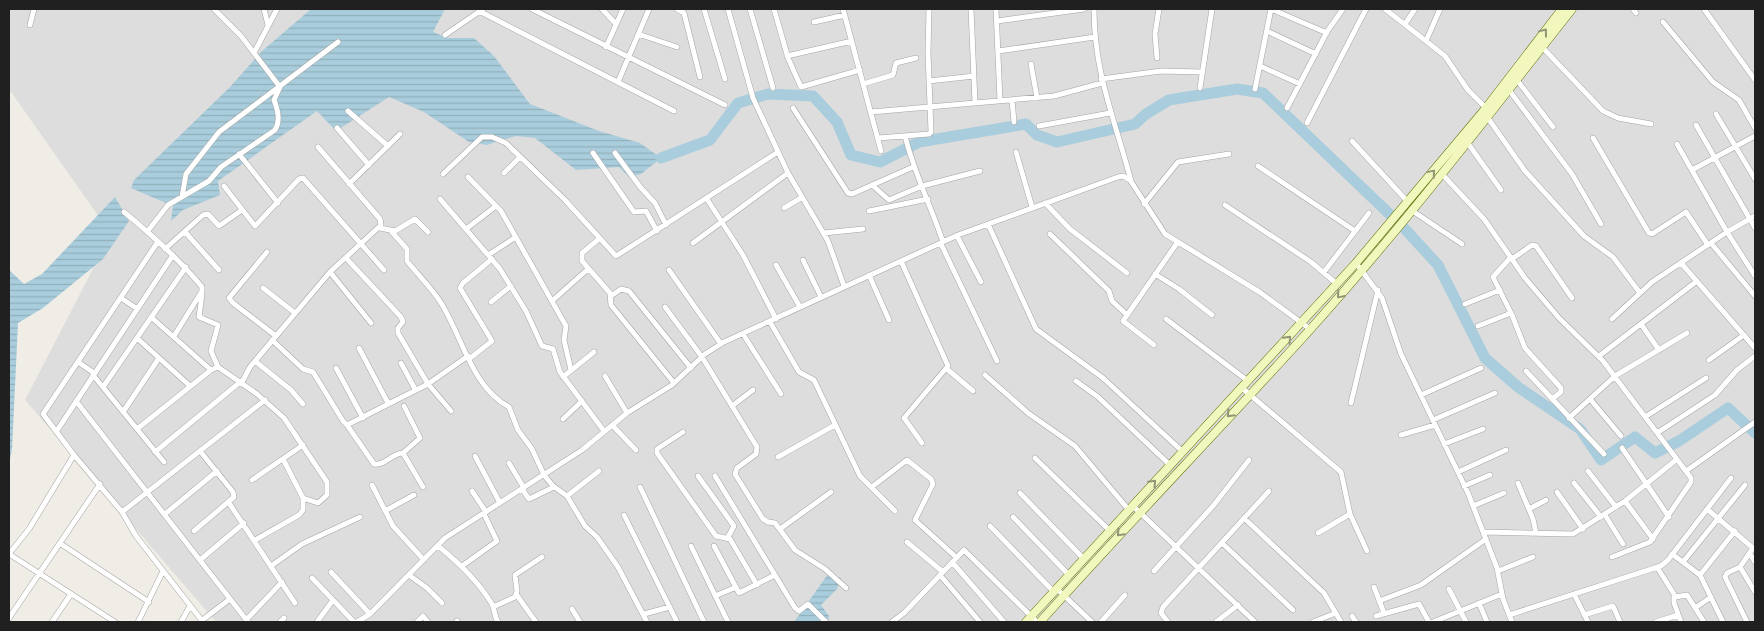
<svg xmlns="http://www.w3.org/2000/svg" width="1764" height="631" viewBox="0 0 1764 631" font-family="'DM Sans',sans-serif">
  <defs>
    <pattern id="water-rules" width="6" height="5" patternUnits="userSpaceOnUse" patternTransform="scale(1.25)"><rect width="6" height="5" fill="#a9cddc"/><path d="M0 2.5h6" fill="none" stroke="#91b0bc"/></pattern>
  </defs>
  <rect width="100%" height="100%" fill="#f0ede6"/>
  <!-- residential -->
  <path fill="#dedddd" d="M9,9H1755V622H216L25,400L111,234L9,89Z"/>
  <!-- water -->
  <path fill="url(#water-rules)" d="M311,9H445L433,32L448,38H474L494,56L530,104L599,131L640,143L661,158L641,174L629,177L619,167L576,170L535,138L516,136L487,145L469,142L424,112L389,97L336,131L317,111L218,181L220,195L183,210L171,221L173,206L131,188L134,180L230,87L262,51Z
    M115,197L129,221L103,259L43,308L18,323L12,449L9,465V270L24,284L42,274Z
    M828,574L841,578L837,589L821,605L829,616L828,622H794Z"/>
  <g fill="none" stroke-linecap="round" stroke-linejoin="round">
    <!-- river -->
    <path stroke="#a9cddc" stroke-width="11" d="M661,158L710,140L738,103L768,94L813,96L837,122L851,155L880,162L919,142L1026,124L1037,135L1057,142L1135,124L1146,114L1169,100L1237,89L1263,93L1404,228L1438,265L1485,358L1518,387L1580,429L1601,460L1635,437L1655,453L1679,441L1728,408L1755,433"/>
    <defs>
      <path id="minor" d="M264,9L268,25
        M532,9L725,105
        M602,9L616,24
        M677,9L684,13L700,77
        M704,9L725,79
        M728,9L753,98L788,173L828,241L844,286
        M750,9L773,88
        M774,9L788,58L801,87L860,70
        M843,9L881,151
        M971,9L975,103
        M996,9L1000,101
        M1094,9C1094,73 1115,120 1131,181
        M1271,9L1327,33
        M1385,9L1445,56L1468,90L1486,108
        M1633,9L1636,13
        M1704,9L1755,80
        M479,11L674,111
        M997,21L1084,9
        M814,22L845,15
        M1663,22L1713,82L1739,100L1755,128
        M1405,24L1415,9
        M30,25L34,9
        M1267,31L1316,54
        M638,34L677,47
        M445,35L483,9
        M1426,41L1440,9
        M606,47L623,9
        M1542,47L1603,111L1618,118L1651,124
        M998,51L1095,37
        M254,53L277,9
        M787,56L852,41
        M1157,58L1155,34L1159,9
        M1031,64L1037,98
        M1260,66L1300,84
        M1101,79L1161,71L1202,72
        M1517,80L1553,127
        M929,81L974,76
        M618,82L649,9
        M863,84L893,75L896,63L916,58
        M1200,88L1212,9
        M1255,89L1271,9
        M1509,90L1572,174L1601,224
        M1012,100L1014,122
        M793,108L848,193L852,194L913,167
        M1287,108L1328,30L1343,9
        M348,111L388,146
        M871,112L1054,96L1102,83
        M1716,114L1755,179
        M1488,118L1525,171L1584,236L1613,257L1640,293
        M1307,123L1366,9
        M1696,125L1755,228
        M1039,126L1110,113
        M337,128L369,165
        M905,136C914,173 931,206 943,242
        M878,138L929,134L931,132L928,53L929,9
        M1593,138L1649,233L1652,234L1686,212L1708,245
        M1352,141L1408,202
        M1467,142L1501,190
        M1677,144L1727,232L1755,276
        M1016,152L1032,207
        M593,153L634,212L646,211L657,231
        M615,153L641,188L655,203L666,225
        M239,154L278,203
        M1258,166L1355,231
        M1692,170L1755,136
        M504,173L520,157
        M1441,173L1484,219L1525,278L1559,318L1603,361L1691,478V482L1650,542L1612,557
        M443,174L482,137H492L506,143L565,200L616,256L778,152
        M468,177L501,211L566,326L564,340L571,370
        M349,184L400,134
        M872,185L889,200L922,186L980,171
        M224,186L255,226L299,179L303,178L384,270
        M182,197L186,174L219,132L338,42
        M440,199L500,269L526,311L542,346L553,349L560,372L604,431
        M707,199L743,255L776,319
        M1045,203L1070,229L1127,273
        M1144,204L1178,162L1229,154
        M1225,205L1311,262L1337,284
        M784,208L801,198
        M1411,210L1462,244
        M869,211L928,199
        M124,212C152,235 179,259 202,287V291L174,336
        M988,224L1036,329L1103,378L1182,451
        M380,228L395,231L415,219L428,232
        M466,229L496,206
        M391,231L407,249V261C418,275 432,288 441,303C463,338 471,386 509,407L518,430L532,449L544,475L553,486L567,496L585,526L597,537L618,567L647,622
        M147,232L168,205L209,181L221,167L275,130C281,121 278,110 274,100L280,87L241,36L214,9
        M185,232L219,270
        M824,233L863,229
        M1050,234L1109,291L1112,301L1126,314
        M957,236L981,282
        M599,239L582,253V261L610,293L611,305L674,383
        M157,243L43,414L74,455L122,512L136,536L203,622
        M693,243L788,173
        M1711,243L1755,296
        M941,244L997,361
        M165,249L203,215L208,214L219,226L242,210
        M267,252L229,298L233,303L276,336
        M488,255L516,237
        M1511,257L1493,277L1512,315L1525,348L1561,388V392L1552,399
        M346,258L401,317L403,322L398,328V333L428,384L451,411
        M1512,259L1532,245L1536,246L1572,298
        M803,260L821,297
        M901,261L948,366L904,418L922,443
        M1356,263L1382,298L1401,354L1468,493L1497,568L1503,599L1512,622
        M1681,263L1755,348
        M776,265L800,307
        M669,270L721,344
        M330,272L371,323
        M1324,272L1369,213
        M1155,274L1179,289L1212,315
        M869,275L889,320
        M263,288L295,313
        M202,294L199,317L218,325L211,351L218,367
        M611,296L621,289L629,291L691,368
        M121,298L136,308
        M552,301L588,269
        M491,302L511,286
        M1465,304L1500,290
        M665,307L702,357L757,447L756,454L737,468L735,474L763,519L768,522L775,523L795,550L825,569L846,588
        M151,317L211,370
        M1166,319L1248,381
        M1612,319L1652,282L1727,232L1755,216
        M770,322L799,372L814,380L860,476L895,511
        M1641,324L1659,350
        M1478,326L1511,313
        M743,334L781,394
        M137,338L190,386
        M272,340L303,369L313,372L343,421L347,425L428,384L468,356
        M1154,345L1123,321L1177,243
        M359,348L388,403
        M1599,356L1697,281
        M469,359L492,341L460,288L463,283L492,259
        M1709,360L1744,335
        M255,361L291,390L303,404
        M78,362L94,373
        M401,363L415,389
        M336,368L363,418
        M947,369L973,391
        M1526,371L1604,454
        M93,375L164,462
        M985,375L1028,413L1075,446L1128,509
        M605,376L627,413
        M563,377L594,352
        M1076,381L1098,397L1170,465
        M241,384L250,367L330,272L381,225L380,219L318,147
        M103,387L186,267
        M1242,388L1341,472L1350,514L1367,551
        M1421,395L1481,368
        M1590,399L1621,436
        M76,401L248,622
        M1351,403L1378,290
        M732,406L753,390
        M123,412L159,358
        M1645,417L1706,378
        M1569,418L1615,376L1687,333
        M563,419L582,401
        M1433,420L1495,393
        M347,425L374,464C385,466 392,453 403,453L423,487
        M612,425L636,450
        M137,429L211,370L218,367L257,394L284,418L327,482V495L318,503L303,498
        M56,432L173,255
        M683,432L657,449V453L716,536L730,539L757,585
        M1657,433L1715,395L1737,370L1755,356
        M1401,435L1435,425
        M1444,444L1483,429
        M1622,448L1669,517
        M155,452L239,383
        M403,453L420,438L404,406
        M475,456L500,503
        M778,457L835,425
        M1035,458L1109,530
        M509,463L524,488
        M1588,471L1616,507
        M1686,471L1755,422
        M1458,472L1506,450
        M698,476L734,526L728,537
        M715,476L795,608L799,611L808,604L826,622
        M252,480L303,445
        M1518,483L1533,519L1536,533
        M1574,483L1601,517
        M372,485L393,526L424,560
        M873,486L907,460L931,479L933,484L915,520L956,557
        M1464,486L1490,475
        M640,487L704,622
        M522,489L529,499L554,487
        M472,491L486,512
        M1557,492L1583,529
        M1020,493L1083,558
        M567,496L599,471
        M1625,501L1653,539
        M229,503L295,603
        M1132,505L1255,622
        M1473,506L1504,493
        M1529,509L1546,500
        M1707,509L1753,548L1740,567L1727,573L1725,577L1747,622
        M385,511L414,495
        M122,512L265,400
        M165,514L217,471
        M624,515L677,622
        M1605,515L1623,544
        M1013,517L1068,574
        M1244,518L1324,593L1341,622
        M990,526L1053,591
        M780,529L831,492
        M194,531L234,497L233,492L200,451
        M1483,532L1573,534L1625,501L1676,460
        M1318,533L1350,514
        M255,540L299,515L303,510V498L283,459
        M907,542L943,572
        M1222,543L1293,610
        M61,544L149,602
        M438,546C458,562 478,581 492,604C495,610 494,616 498,622
        M691,546L728,622
        M714,546L739,593L775,575
        M9,554L115,622
        M9,554L29,529L74,455
        M1672,554L1700,575L1723,622
        M1750,554L1755,562
        M200,560L244,523
        M952,562L1004,622
        M1683,562L1745,485
        M271,566L302,544L360,517
        M462,566L497,541L484,514
        M1657,567L1674,594V603L1681,622
        M1740,567L1755,592
        M1154,571L1213,506L1249,460
        M1498,571L1533,557
        M331,572L370,614
        M409,575L427,588L442,603
        M940,575L980,622
        M1700,575L1735,531
        M312,578L354,622
        M1374,587L1384,613
        M1056,588L1092,622
        M1449,589L1466,622
        M516,594L536,622
        M1574,594L1588,622
        M715,596L734,588
        M1675,597L1687,595L1704,622
        M1379,601L1421,585L1486,539
        M1479,603L1487,622
        M493,607L515,597L517,591L515,575L542,557
        M1695,608L1711,597
        M572,609L580,622
        M644,614L670,607
        M1509,615L1661,566L1668,560L1731,478
        M1584,615L1613,606L1620,622
        M1352,616L1356,622
        M1376,616L1419,604L1429,622
        M9,618L100,484
        M246,620L282,582
        M201,621L230,599
        M457,621L458,622
        M52,622L71,594
        M138,622L163,571
        M181,622L190,606
        M280,622L284,618
        M317,622L333,600
        M357,622L370,614L445,538L582,450L627,413L672,385L705,354L724,342L958,235L1118,177L1123,176L1130,180L1165,234L1261,293L1310,329
        M417,622L423,616L428,622
        M892,622L904,613L964,550L1037,622
        M1101,622L1125,595
        M1168,622L1161,613L1163,607L1269,491
        M1216,622L1238,605
        M1313,622L1336,613
        M1433,622L1502,594
        M1656,622L1678,615"/>
      <path id="secondary" d="M1026,622L1356,263L1486,108L1562,9
        M1040,622C1127,525 1218,431 1306,334C1400,230 1486,119 1572,9"/>
    </defs>
    <!-- minor casing -->
    <use href="#minor" stroke="#a4a4a4" stroke-width="6"/>
    <!-- secondary casing -->
    <use href="#secondary" stroke="#627409" stroke-width="9"/>
    <!-- minor -->
    <use href="#minor" stroke="#fff" stroke-width="5"/>
    <!-- secondary -->
    <use href="#secondary" stroke="#f1f7bd" stroke-width="8"/>
  </g>
  <!-- one-way arrows -->
  <defs><path id="oneway-chevron" d="M-2-3.5L2.5 0L-2 3.5" fill="none" stroke-width="1.6" stroke-linecap="round" stroke-linejoin="round" transform="scale(1.25)"/></defs>
  <g stroke="#939676">
    <use href="#oneway-chevron" transform="translate(1544 32) rotate(-53)"/>
    <use href="#oneway-chevron" transform="translate(1432 173) rotate(-50)"/>
    <use href="#oneway-chevron" transform="translate(1340 295) rotate(131)"/>
    <use href="#oneway-chevron" transform="translate(1288 339) rotate(-47)"/>
    <use href="#oneway-chevron" transform="translate(1230 414) rotate(133)"/>
    <use href="#oneway-chevron" transform="translate(1153 483) rotate(-47)"/>
    <use href="#oneway-chevron" transform="translate(1120 533) rotate(133)"/>
  </g>
  <!-- border -->
  <rect width="1764" height="631" fill="none" stroke="#202020" stroke-width="20"/>
</svg>
